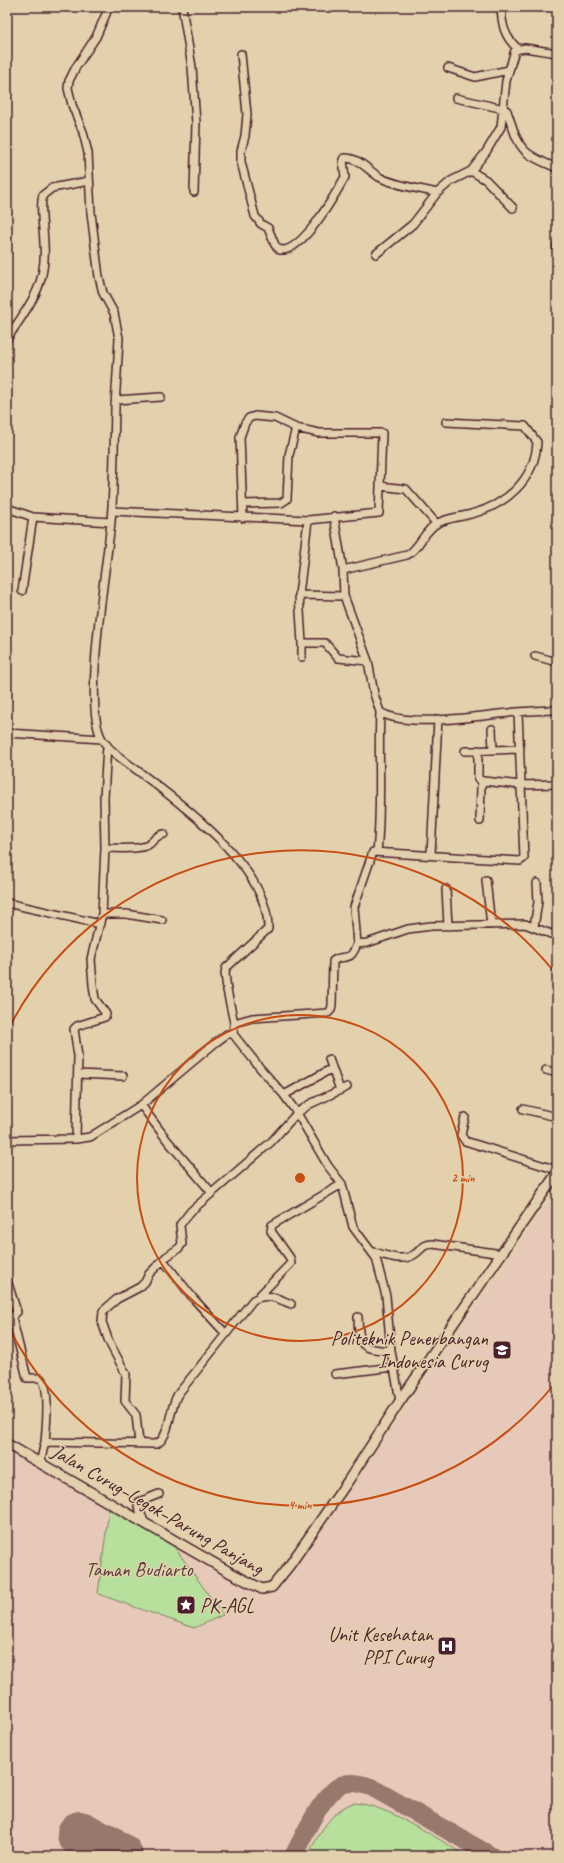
<svg xmlns="http://www.w3.org/2000/svg" width="564" height="1863" viewBox="0 0 564 1863" font-family="Caveat,sans-serif">
  <rect width="100%" height="100%" fill="#e3d1ae"/>
  <filter id="ink" filterUnits="userSpaceOnUse"><feTurbulence type="fractalNoise" baseFrequency=".025" numOctaves="2"/><feDisplacementMap in="SourceGraphic" scale="8" xChannelSelector="R" yChannelSelector="G"/><feConvolveMatrix kernelMatrix="1 2 1 2 8 2 1 2 1" color-interpolation-filters="sRGB"/></filter>
  <g filter="url(#ink)">
    <!-- built -->
    <path fill="#e6c9b8" d="M557,1190V1856H7V1449L109,1509L259,1594L276,1591L296,1568Z"/>
    <!-- green -->
    <path fill="#b7e09c" stroke="#808064" d="M109,1509L173,1545L223,1615L194,1628L98,1594Z
      M353,1803C387,1804 437,1839 467,1856H307C319,1835 329,1812 353,1803Z"/>
    <g fill="none" stroke-linecap="round" stroke-linejoin="round">
      <!-- taxiway -->
      <path stroke="#96786c" stroke-width="18" d="M82,1856C78,1836 102,1824 117,1837C123,1842 123,1850 127,1856
        M293,1856C304,1836 321,1795 341,1785C352,1781 361,1784 371,1787L492,1856"/>
      <!-- runway -->
      <path stroke="#96786c" stroke-width="46" d="M80,1834L120,1856"/>
      <defs>
        <path id="minor" d="M109,7L96,37L76,67L69,81L68,88L72,105L83,132L88,153L91,213L99,277L103,293L114,313L119,338C118,362 116,385 115,408C114,446 114,484 111,522C107,566 82,706 102,739C109,752 131,765 142,774C186,808 269,869 268,929L226,968L225,973L227,990L234,1023L233,1034L260,1068L284,1095L297,1113L328,1166L342,1184L353,1227L376,1258L386,1296L391,1351L400,1401
          M182,7L192,67L196,123L194,192
          M501,7C502,25 504,36 517,48
          M241,54L247,114L245,136L241,151V162L255,216L261,224L268,228L275,245L280,250C302,253 335,195 345,177L343,160L344,158C358,157 368,170 379,177C396,186 418,188 437,193
          M448,68L475,77L509,70
          M456,98L504,109L507,111C520,149 518,152 557,168
          M471,171L486,180L513,208
          M557,245V252
          M376,254L413,224L437,193L451,181L471,171L486,152L501,127L506,81L515,50L525,48L557,53
          M7,339C29,305 47,287 44,244C44,231 39,206 43,195L52,188L89,181
          M116,400L161,397
          M380,486L406,489L436,523
          M243,504L281,503L287,499L289,455L296,428
          M7,508L33,517L111,522
          M112,511L308,520L379,513L382,433H319L296,428L275,418L255,416L249,418L245,423L240,437L243,518
          M334,516L343,570L344,596L368,661L374,694L380,712C407,729 484,715 517,712C530,711 544,710 557,710
          M308,520L299,595L302,643H325L338,658L368,661
          M343,570L407,555C420,548 423,532 436,524C445,518 461,517 471,514C506,505 535,480 537,442L525,426L446,422
          M22,591L33,517
          M299,595L344,596
          M302,643V657
          M535,656L557,662
          M492,729L493,750
          M7,733L102,739
          M478,750V779L483,781
          M465,751L520,749
          M480,821L481,786L483,781L521,785L518,712
          M105,848L104,798L107,745
          M377,852C382,805 378,759 380,712
          M431,854L438,719
          M486,880L491,925
          M446,889L448,926
          M7,903L100,924
          M102,914H126L162,920
          M534,927L538,902L537,883
          M357,944L354,907L373,852L520,861L524,858L521,785L557,784
          M234,1023L252,1018L328,1013L331,1010L332,1005L333,961C345,952 349,965 357,944L367,943L408,929L431,926L525,924L551,934L557,932
          M329,1059L340,1090
          M546,1070L557,1073
          M78,1074L123,1076
          M284,1095L331,1069
          M141,1105L167,1140L212,1193
          M523,1109L557,1117
          M465,1117L461,1135L465,1141L557,1170
          M76,1139L78,1056L74,1029L77,1026L105,1017L106,1014L95,999L93,985L91,959L102,914L105,848C118,848 133,850 146,846C154,843 154,835 164,834
          M7,1140L76,1139L90,1137L141,1105L215,1043L227,1034H233
          M371,1251C385,1255 402,1263 415,1254C422,1249 423,1244 433,1244L502,1254
          M163,1260L193,1298L226,1334
          M7,1280L17,1312L12,1317L27,1378H40C51,1385 46,1429 45,1442
          M260,1295L291,1263L290,1258L271,1231L272,1225L342,1184
          M358,1317C359,1349 361,1348 391,1351
          M335,1374L394,1367
          M139,1443L136,1415L125,1401L126,1374L109,1342L102,1322L103,1311L117,1299L140,1287L145,1282L149,1274L166,1257L179,1248L182,1244L180,1225L191,1211L271,1142L297,1113L310,1104L347,1087
          M44,1464L41,1459L45,1442L156,1444C170,1439 169,1408 178,1394L253,1300C266,1292 279,1299 291,1304
          M145,1524L138,1506L139,1502L159,1494"/>
        <path id="major" d="M7,1444L231,1573L262,1589L272,1587L289,1566L348,1481L400,1401L557,1173"/>
      </defs>
      <!-- minor casing -->
      <use href="#minor" stroke="#4a1f2b" stroke-width="10"/>
      <!-- major casing -->
      <use href="#major" stroke="#4a1f2b" stroke-width="12"/>
      <!-- minor -->
      <use href="#minor" stroke="#e3d1ae" stroke-width="7"/>
      <!-- major -->
      <use href="#major" stroke="#e3d1ae" stroke-width="9"/>
    </g>
  </g>
  <!-- distance rings -->
  <g fill="none" stroke="#c84d12" stroke-width="2">
    <circle cx="300" cy="1178" r="163"/>
    <path d="M556 1382A327 327 0 0 1 7 1324M7 1032A327 327 0 0 1 556 974"/>
  </g>
  <!-- icons -->
  <defs>
    <symbol id="university-square" viewBox="-11 -11 22 22"><rect x="-9" y="-9" width="18" height="18" rx="4" fill="#4a1f2b" stroke="#e3d1ae"/><path d="M0-5L7-2L0 1L-7-2ZM-4 1L0 2.5L4 1V4Q0 6-4 4Z" fill="#fff"/></symbol>
    <symbol id="sight-square" viewBox="-11 -11 22 22"><rect x="-9" y="-9" width="18" height="18" rx="4" fill="#4a1f2b" stroke="#e3d1ae"/><path d="M0-6L1.8-2.2L6-1.7L2.9 1.2L3.7 5.4L0 3.3L-3.7 5.4L-2.9 1.2L-6-1.7L-1.8-2.2Z" fill="#fff"/></symbol>
    <symbol id="hospital-square" viewBox="-11 -11 22 22"><rect x="-9" y="-9" width="18" height="18" rx="4" fill="#4a1f2b" stroke="#e3d1ae"/><path d="M-5-5h3v3.5h4V-5h3V5h-3V1.5h-4V5h-3Z" fill="#fff"/></symbol>
  </defs>
  <g fill-rule="evenodd">
    <use href="#university-square" x="491" y="1339" width="22" height="22"/>
    <use href="#sight-square" x="175" y="1594" width="22" height="22"/>
    <use href="#hospital-square" x="436" y="1635" width="22" height="22"/>
  </g>
  <g text-anchor="middle" stroke-width="3" stroke-linejoin="round" paint-order="stroke">
    <!-- poi labels -->
    <g font-size="20" fill="#4a1f2b" stroke="#e3d1ae" text-anchor="end">
      <text x="488" y="1345">Politeknik Penerbangan<tspan x="488" dy="23">Indonesia Curug</tspan></text>
      <text x="200" y="1612" text-anchor="start">PK-AGL</text>
      <text x="433" y="1641">Unit Kesehatan<tspan x="433" dy="23">PPI Curug</tspan></text>
    </g>
    <!-- street labels -->
    <g font-size="20" fill="#4a1f2b" stroke="#e3d1ae">
      <text transform="translate(158 1509) rotate(30)" y="7">Jalan Curug–Legok–Parung Panjang</text>
    </g>
    <!-- park labels -->
    <g font-size="20" fill="#5a3c3c" stroke="#e3d1ae">
      <text x="139" y="1576">Taman Budiarto</text>
    </g>
  </g>
  <circle cx="300" cy="1178" r="6" fill="#c84d12" stroke="#e3d1ae" stroke-width="2"/>
  <g font-size="12" text-anchor="middle" font-weight="bold" fill="#c84d12" stroke="#e3d1ae" stroke-width="3" stroke-linejoin="round" paint-order="stroke">
    <text x="463" y="1182">2 min</text>
    <text x="300" y="1509">4 min</text>
  </g>
  <!-- margin -->
  <rect width="564" height="1863" fill="none" stroke="#e3d1ae" stroke-width="24"/>
  <rect x="12" y="12" width="540" height="1839" fill="none" stroke="#4a1f2b" stroke-width="1.5" filter="url(#ink)"/>
</svg>
